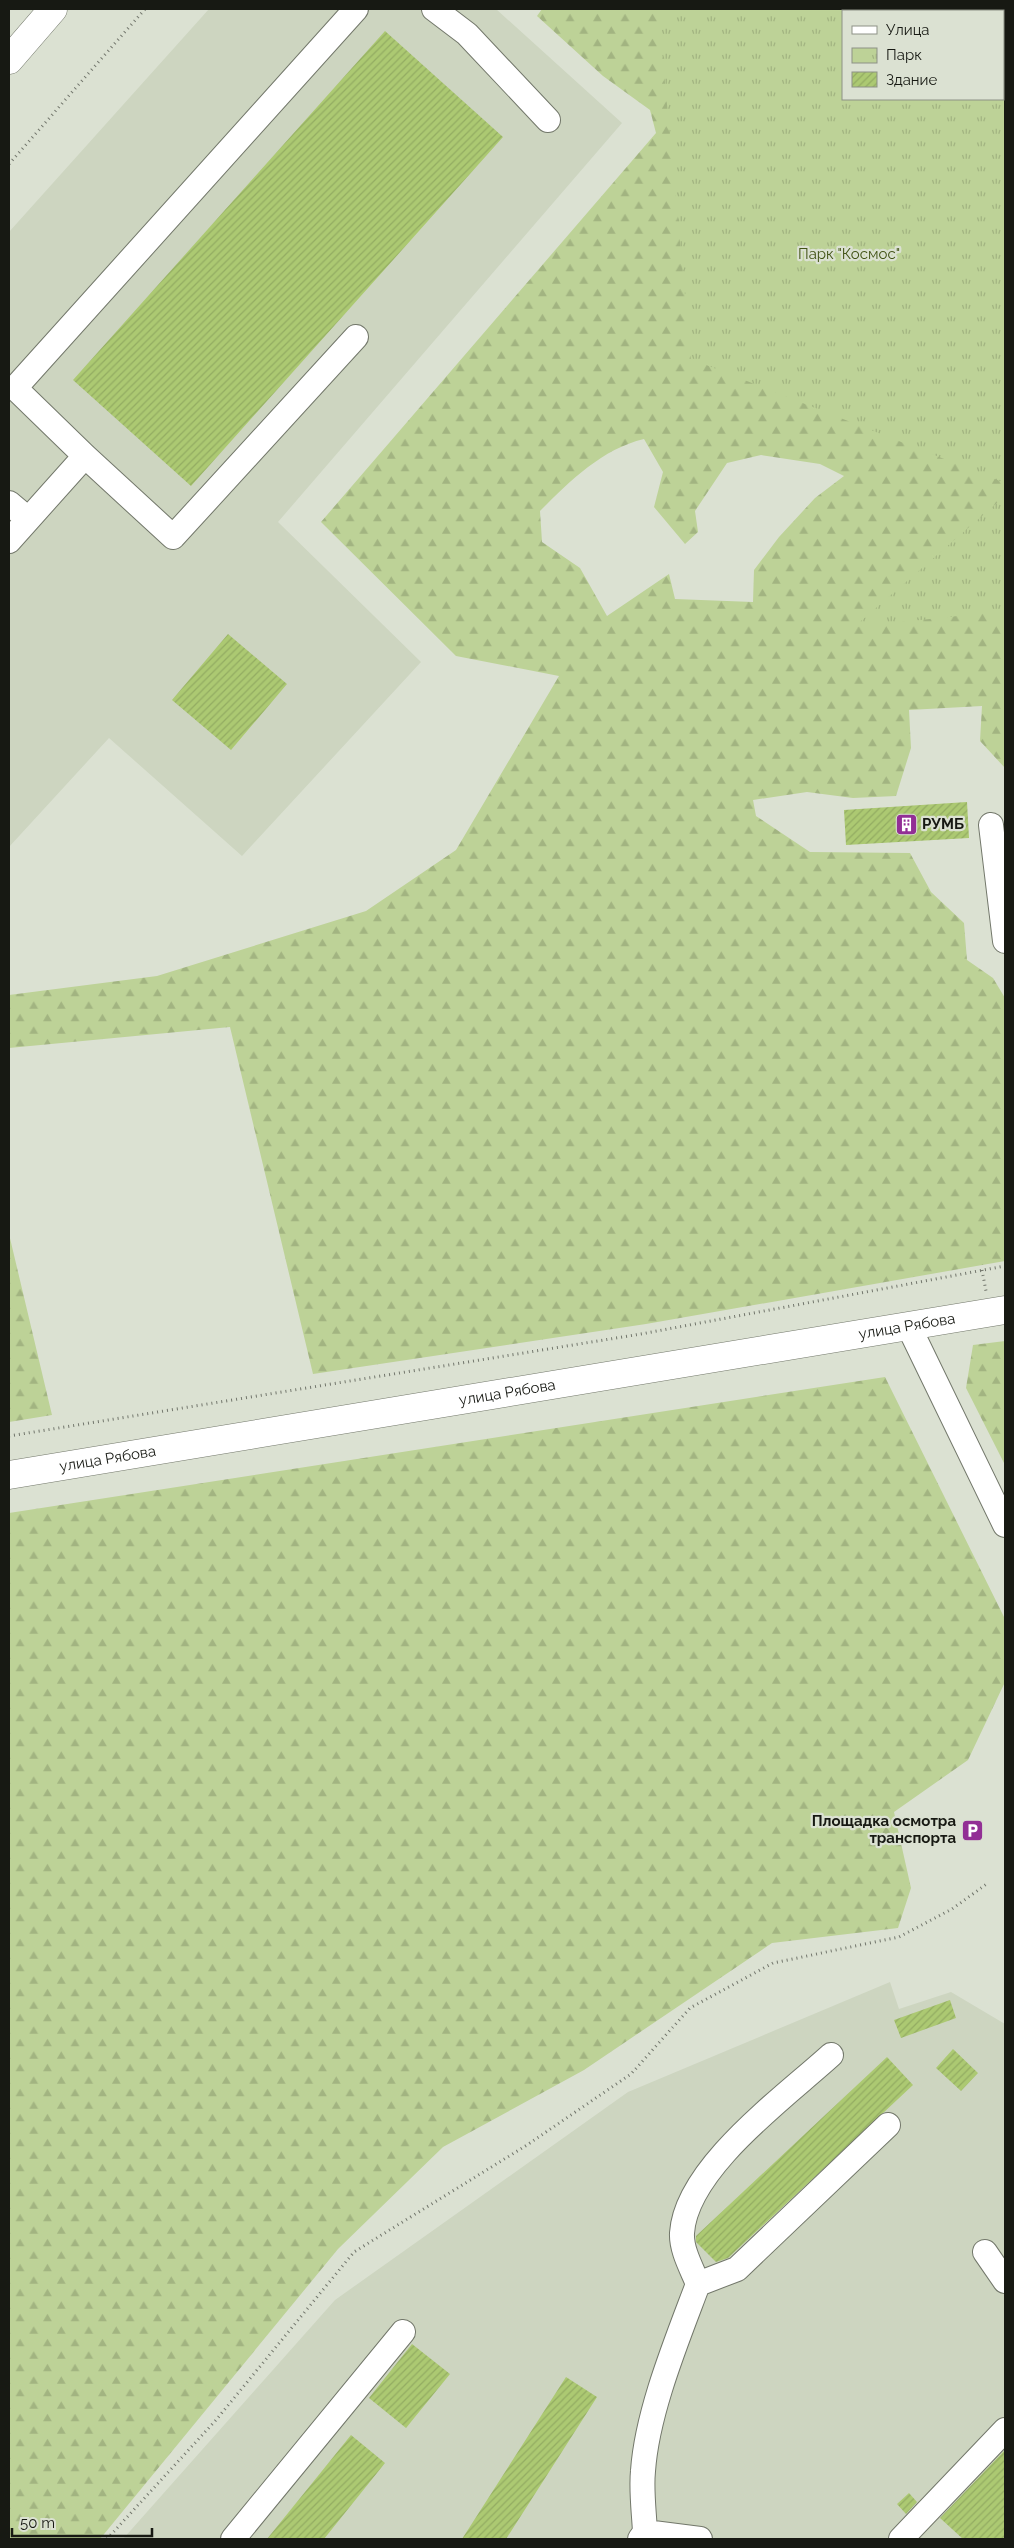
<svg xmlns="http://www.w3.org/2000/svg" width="1014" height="2548" viewBox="0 0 1014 2548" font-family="Raleway,sans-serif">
  <defs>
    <pattern id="forest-firs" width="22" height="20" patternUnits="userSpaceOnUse" patternTransform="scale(1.25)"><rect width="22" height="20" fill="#bdd297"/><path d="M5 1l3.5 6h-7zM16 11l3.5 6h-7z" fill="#a2b481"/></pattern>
    <pattern id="park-tufts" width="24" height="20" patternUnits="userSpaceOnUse" patternTransform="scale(1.25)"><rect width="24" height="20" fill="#bdd297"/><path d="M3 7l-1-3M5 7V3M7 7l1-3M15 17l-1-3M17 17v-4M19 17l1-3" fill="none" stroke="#a2b481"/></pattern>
    <pattern id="building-hatch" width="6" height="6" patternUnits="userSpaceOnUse" patternTransform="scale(1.25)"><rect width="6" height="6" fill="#acc972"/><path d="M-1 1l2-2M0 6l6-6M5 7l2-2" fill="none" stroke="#93ac62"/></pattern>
  </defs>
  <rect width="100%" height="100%" fill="#dbe1d2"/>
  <!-- built -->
  <path fill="#cdd5c0" d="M209,9H496L622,123L278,522L421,662L242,856L109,738L9,847V232Z
    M890,1982L899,2009L951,1992L1005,2024V2539H123L335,2300L628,2092Z"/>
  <!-- forest -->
  <path fill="url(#forest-firs)" fill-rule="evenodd" d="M542,9H1005L1003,11H843V99L1005,162V768L980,741L982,706L909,710L911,748L896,796L853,798L807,792L753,800L756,816L810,852L910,853L931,892L964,923L967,960L993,978L1005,998V1261L646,1324L313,1374L230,1027L9,1048V995L157,976L366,911L456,850L559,676L456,656L321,522L656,133L650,110L603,76L537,16ZM644,439L663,472L654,507L685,544L698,532L695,511L727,463L761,455L820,464L844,476L815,498L779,537L754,570L753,602L675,599L669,574L607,616L580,568L542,542L540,511C570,481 602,449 644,439Z
    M9,1234L52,1415L9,1422Z
    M1005,1341V1465L966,1388L973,1345Z
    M885,1377L1005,1619V1682L968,1760L894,1812L911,1888L898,1928L772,1943L584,2070L443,2147L338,2249L100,2539H9V1513Z"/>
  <!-- park -->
  <path fill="url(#park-tufts)" fill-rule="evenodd" d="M658,9H1005V483L691,359ZM843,11H1003V99H843Z
    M1005,496V611L854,627Z"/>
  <!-- building -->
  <path fill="url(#building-hatch)" d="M385,31L503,137L191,486L73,380Z
    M228,634L287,684L231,750L172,700Z
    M967,802L969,838L846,845L844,810Z
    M950,2000L956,2018L901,2038L894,2020Z
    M953,2049L978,2073L961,2091L936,2068Z
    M887,2057L913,2085L728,2258L716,2262L696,2242V2236Z
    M412,2344L450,2374L406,2428L369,2398Z
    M566,2377L597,2397L506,2539H462Z
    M351,2435L385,2463L324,2539H267Z
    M1005,2450V2539H963L940,2518Z
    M909,2493L917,2502L906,2514L897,2504Z"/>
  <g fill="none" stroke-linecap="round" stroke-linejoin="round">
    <defs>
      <path id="minor" d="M434,9L467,34L548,120
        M85,456L15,388L356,9
        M9,503L28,519
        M9,541L85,456L173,537L356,337
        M991,825L1005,941
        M909,1327L1005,1525
        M985,2252L1005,2281
        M698,2284L737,2269L888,2125
        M645,2532C644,2512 641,2490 643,2471C647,2412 677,2340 698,2284C692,2269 681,2250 682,2233C686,2168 785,2097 831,2055
        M233,2539L403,2332
        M640,2539L645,2532L700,2539
        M901,2539L1005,2430"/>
      <g id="major">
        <path d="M9,60L53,9"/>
        <path id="s1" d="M9,1475L1005,1310"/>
      </g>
    </defs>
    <!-- minor casing -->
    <use href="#minor" stroke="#72776a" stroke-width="26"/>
    <!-- major casing -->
    <use href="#major" stroke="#72776a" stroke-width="29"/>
    <!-- path -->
    <path stroke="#72766c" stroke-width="3" stroke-dasharray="1 4" stroke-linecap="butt" d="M9,164L145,9
      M982,1270L986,1291
      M9,1436L641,1334L1005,1266
      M107,2539L216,2420L354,2252L527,2145L631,2074L690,2008L773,1963L899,1937L952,1909L988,1883"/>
    <!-- minor -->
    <use href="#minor" stroke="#fff" stroke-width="24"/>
    <!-- major -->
    <use href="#major" stroke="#fff" stroke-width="28"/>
  </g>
  <!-- icons -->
  <defs>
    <symbol id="building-square" viewBox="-11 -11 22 22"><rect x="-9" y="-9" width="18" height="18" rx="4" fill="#922f95" stroke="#dbe1d2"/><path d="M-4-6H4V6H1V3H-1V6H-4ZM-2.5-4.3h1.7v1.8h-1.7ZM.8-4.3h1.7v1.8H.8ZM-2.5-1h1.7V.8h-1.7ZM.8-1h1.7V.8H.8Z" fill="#fff"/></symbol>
    <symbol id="parking-square" viewBox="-11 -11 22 22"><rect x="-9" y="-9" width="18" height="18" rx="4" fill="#922f95" stroke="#dbe1d2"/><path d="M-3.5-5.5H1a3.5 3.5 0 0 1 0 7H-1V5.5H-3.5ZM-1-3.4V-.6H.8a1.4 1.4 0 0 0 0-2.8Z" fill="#fff"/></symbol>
  </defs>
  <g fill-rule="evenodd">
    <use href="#building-square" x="894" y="812" width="25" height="25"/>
    <use href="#parking-square" x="960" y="1818" width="25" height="25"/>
  </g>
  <g text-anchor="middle" stroke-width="4.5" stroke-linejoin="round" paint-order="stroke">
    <!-- park labels -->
    <g font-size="15" fill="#425416" stroke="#dbe1d2">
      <text x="849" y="259">Парк "Космос"</text>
    </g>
    <!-- poi labels -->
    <g font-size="15" font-weight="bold" fill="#171913" stroke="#dbe1d2" text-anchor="start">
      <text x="922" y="829">РУМБ</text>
      <text x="956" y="1826" text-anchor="end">Площадка осмотра<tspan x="956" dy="17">транспорта</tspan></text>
    </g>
    <!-- street labels -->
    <g font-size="15" fill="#171913" stroke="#dbe1d2">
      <text dy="5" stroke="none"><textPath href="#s1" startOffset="910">улица Рябова</textPath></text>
      <text dy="5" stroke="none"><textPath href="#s1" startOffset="505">улица Рябова</textPath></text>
      <text dy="5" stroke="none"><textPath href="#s1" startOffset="100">улица Рябова</textPath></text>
    </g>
  </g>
  <!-- border -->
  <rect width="1014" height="2548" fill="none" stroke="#171913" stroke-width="20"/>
  <!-- legend -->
  <rect x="842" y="10" width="162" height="90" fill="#dbe1d2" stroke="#8d9186"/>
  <rect x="852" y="26" width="25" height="8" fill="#ffffff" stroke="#8d9186"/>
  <text x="886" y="35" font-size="15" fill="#171913">Улица</text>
  <rect x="852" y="48" width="25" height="15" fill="url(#park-tufts)" stroke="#8d9186"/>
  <text x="886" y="60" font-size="15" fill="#171913">Парк</text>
  <rect x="852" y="72" width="25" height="15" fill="url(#building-hatch)" stroke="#8d9186"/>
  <text x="886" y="85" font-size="15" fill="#171913">Здание</text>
  <!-- scale -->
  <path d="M12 2528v8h140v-8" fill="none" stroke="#171913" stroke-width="2.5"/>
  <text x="20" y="2528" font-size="15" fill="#171913" stroke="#dbe1d2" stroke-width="4" paint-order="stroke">50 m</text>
</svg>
